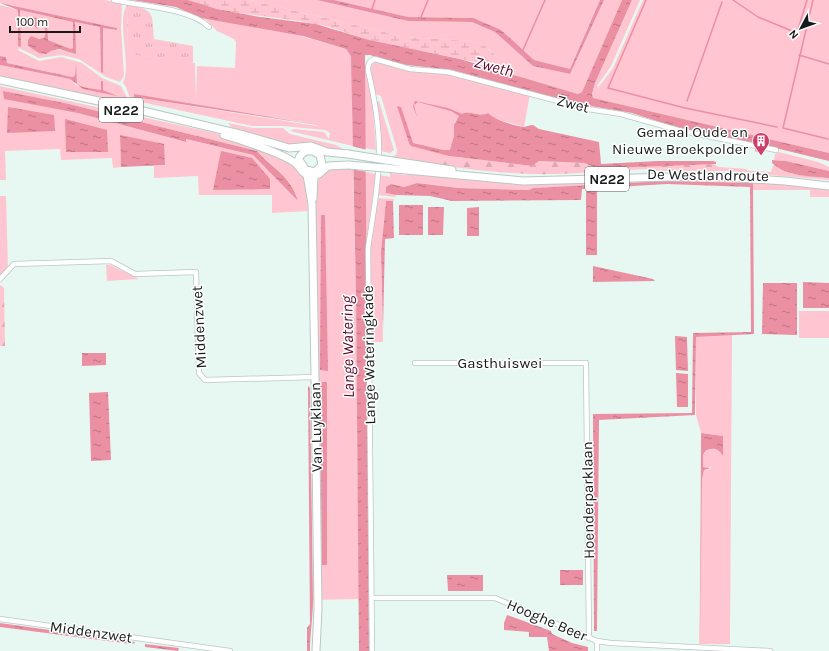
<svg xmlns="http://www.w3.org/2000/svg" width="829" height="651" viewBox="0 0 829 651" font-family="Karla,sans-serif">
  <defs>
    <pattern id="forest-firs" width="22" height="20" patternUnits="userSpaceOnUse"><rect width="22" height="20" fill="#ffc5d0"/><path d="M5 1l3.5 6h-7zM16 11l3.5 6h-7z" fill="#daa9b2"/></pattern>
    <pattern id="wetland-marsh" width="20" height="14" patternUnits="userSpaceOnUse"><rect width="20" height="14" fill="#ffc5d0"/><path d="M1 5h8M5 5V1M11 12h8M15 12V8" fill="none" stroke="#daa9b2"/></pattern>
    <pattern id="park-tufts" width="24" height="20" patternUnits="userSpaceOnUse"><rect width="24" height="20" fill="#ffc5d0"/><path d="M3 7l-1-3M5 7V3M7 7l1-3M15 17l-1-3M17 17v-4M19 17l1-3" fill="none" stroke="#daa9b2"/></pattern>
    <pattern id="water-ripples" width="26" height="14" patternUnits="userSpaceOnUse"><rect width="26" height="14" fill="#eb8fa3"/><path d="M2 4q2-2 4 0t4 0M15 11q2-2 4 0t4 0" fill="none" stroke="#bd7484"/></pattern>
  </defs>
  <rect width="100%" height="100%" fill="#e7f8f3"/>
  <!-- green -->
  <path fill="#ffc5d0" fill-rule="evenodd" d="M0,0H105L122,4L121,26L124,76L120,82L106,77L79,59L62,55L39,58L19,48L18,50L39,61L61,57L82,63L102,78L121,86L130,103L0,78V65L70,79L77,86L114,95L103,90L101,81V90L83,87L77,84L75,64V76L72,77L7,63L6,57L0,56V5L18,10V46L21,47L20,10L73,22V49H71L48,40L47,21L43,20L46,32L44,38L28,40V47L46,54C56,47 65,51 75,54V22L100,27L101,72H103V28L117,30V28L0,3Z
    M250,0H317L408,21L472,22L495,32L533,66L570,74L604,0H622L582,92L578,94L519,77L484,45L472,41L405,37Z
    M334,0H600L570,69L534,60L523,50L473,18L408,17Z
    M632,0H640L611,66L597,86L598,88L613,68L643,0H829V153L593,98L592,94L595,83Z
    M127,5L128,54L195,63L196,100L197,66L235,68L236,42L234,39L217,31L204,18L284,31L346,49L352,56L353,146L290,131L294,129L324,132L329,139L330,133L325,130L283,126H252L132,100C127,94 128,88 123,83C132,64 116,21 127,5ZM134,95L303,122L323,127L134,97Z
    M364,57L372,97L376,150L365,148Z
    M375,62L402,70L445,73L530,94L524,127L496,119L487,113L480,116L465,113L455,122V135L449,156L439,165L391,157L396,155L397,150L381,96L375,94L370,71L371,66Z
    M0,86L215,133L290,162L305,180L308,211L272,213V195H199L198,176L154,178V166L165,165L120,136L121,167L113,168L112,158L61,160L60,149L5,151L6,180H0ZM69,104L257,151C274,169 290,175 298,201L253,155L185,139V142L78,113Z
    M379,101L394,150L390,153L380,151L377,102Z
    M228,123L253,128H283L290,134L336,145L343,149L342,151L287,145L231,127Z
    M779,152L818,162L829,167V171L786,161L774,160L775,154Z
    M773,165L792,174L829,178V180L726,171H659L649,169L698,168L771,172Z
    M338,168L353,169L356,293L359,599L313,600L318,383L315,234L316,184C319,176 329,169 338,168Z
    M366,172L376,174L366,243Z
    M390,173L406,175L412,173C448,177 484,183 520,183C580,184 640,177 699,178C743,179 786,184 829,188V197H810V190H753L752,183L665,181L533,188L529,190L458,188L417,183L404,187L391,184L386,193L396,195L395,197L378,195L380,175L390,177Z
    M0,196H6L8,269L0,278Z
    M377,198L394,199L393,201H386L381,252L383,342H371L370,247Z
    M106,265H110L139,279L107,281Z
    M799,311H829V338H799Z
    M732,335L730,644H699L702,479L704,470L711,469V467H703V455L705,451C713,447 718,449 723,455V436L701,433L696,415V337Z"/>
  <!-- forest -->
  <path fill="url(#forest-firs)" d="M449,156L532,166L539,161L585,163L594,167L607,168L649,165L713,164L719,167L747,169V171C714,169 682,168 649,169C618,170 588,173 557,174C518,175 478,171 439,165Z
    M0,285L4,288L5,346H0Z"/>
  <!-- wetland -->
  <path fill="url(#wetland-marsh)" d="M188,0H250L405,37L472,41L484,45L519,77C472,56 418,53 368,40C351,35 334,27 316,24C273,15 229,16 188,0Z"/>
  <!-- park -->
  <path fill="url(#park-tufts)" d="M127,5C155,9 152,13 154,39L193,46V63L128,54Z"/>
  <!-- water -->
  <path fill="url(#water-ripples)" d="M132,0H188L217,9L260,17L316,24L369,40L460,59L578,94L582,92L622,0H632L595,83L592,94L593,98L829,153V161L763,145L760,153L755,151L756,145L675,127L632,113L573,103L452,70L398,64L370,55H365L369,651H359L356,293L351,56L346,49L303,36L201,18L176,7Z
    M317,0H334L408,17L473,18L501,30L534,60L570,69L600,0H604L570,74L533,66L495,32L472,22L408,21Z
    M0,3L117,28V30L103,28V73L101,72L100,27L75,22L76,54L59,49L51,51L46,54L39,53L28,46V40L31,36L39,39L44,38L46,32L43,25L37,29L28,18L33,17L47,21L48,40L71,49L73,48V22L20,10L21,47L18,46V10Z
    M0,56L6,57L7,63L72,77L75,76L76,63L77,84L83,87L101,90V81H103V90L117,96L83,89L70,79L0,65Z
    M3,91L69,104L257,151C274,170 290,175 298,201L253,155L186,139V142L78,113L4,99Z
    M134,94L324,126L134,97Z
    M415,101L448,108L462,114C471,110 478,118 488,113C495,120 512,125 523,127C526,127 529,125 533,125L539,129L599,142L601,164L658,161H713L716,162V164L607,168L594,167L585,163L539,161L532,166L449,156L411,146L409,143L397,106L401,107L413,143L443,150H450L454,136V125L459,116L451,111L418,102L414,105L417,117L413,106Z
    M8,107L54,115L55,131L7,133Z
    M65,119L107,130L108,152H66Z
    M120,135L164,144L165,165L121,167Z
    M221,151L252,158L270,179V189L213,190Z
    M772,160L786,161L829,171V178C810,176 787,177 772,163Z
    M665,181L753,183L754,334L696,337L695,415L599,420L597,631H594L593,414L692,413L693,333L751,332L750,187L667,184L582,189L581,200L452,201L430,196L396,195L386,193V187L391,184L404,187L417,183L458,188L529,190L533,188Z
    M586,191H597V255H586Z
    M386,201H393L394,238L385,239L383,330L381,252Z
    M399,205H423V235H399Z
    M428,207H444L443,235H428Z
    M479,207V236H467V208Z
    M321,215H325L328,371L320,370Z
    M593,266L653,279L655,281L593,282Z
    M803,282L829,283V308H803Z
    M763,283H797V335L762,334Z
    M675,336L687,337L688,371L676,370Z
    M82,353H106V365L82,366Z
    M676,373L688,374V407H677Z
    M320,382H327V565H322Z
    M308,386L310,388L313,600C313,617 310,633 310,651H307V628L310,624Z
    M108,392L111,460L91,461L89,393Z
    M701,433L723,436V456C718,448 713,447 705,451L703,455V467L711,468L704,470L702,479L700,636Z
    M560,570H583V585H560Z
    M447,575H483V591H448Z
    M507,615L551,631L552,634L572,643L588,647V651H549L547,637H529V632L504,630V623Z
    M0,623L135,642V643L131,644L0,627Z
    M145,644L179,648L178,651L145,647Z"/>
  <!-- pier -->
  <path fill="#e7f8f3" d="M351,146L367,150L368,172L351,169Z"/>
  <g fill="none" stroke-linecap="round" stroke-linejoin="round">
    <!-- stream -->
    <path stroke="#eb8fa3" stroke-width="1.5" d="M646,0L608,88L685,108L777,127
      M733,0L758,17L797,33L807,0
      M813,0L783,128L828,139
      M372,9L375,0
      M421,17L428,0
      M523,50L545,0
      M799,55L829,64
      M687,101L722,2"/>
    <defs>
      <path id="street" d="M114,0C140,6 190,8 209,27
        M0,279L14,264L111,261L135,274L196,272L199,373L205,380L315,377
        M415,363H586L589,638
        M372,598H495L597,641L611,643L770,651
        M0,619L230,651
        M372,651L368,248C373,215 379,182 379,150C379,123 374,96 368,70C368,64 369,61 375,59L410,69L448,72L588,109L621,114L678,130L776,150
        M597,651V641"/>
      <path id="secondary" d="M307,175L312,204L315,377L318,609L316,651
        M313,198L314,176"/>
      <path id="primary" d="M0,80L122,106L244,135L289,148L311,146L327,152L348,154
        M224,135C238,139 292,156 298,166
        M299,160L306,170L315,172L322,165L320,155L313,151H307C293,156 297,173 311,176L319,174L328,166L348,165
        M386,160L452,170
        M385,168L523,181L709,176L785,181L829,186"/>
    </defs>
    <!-- street casing -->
    <use href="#street" stroke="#b8c8c3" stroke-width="6"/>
    <!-- secondary casing -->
    <use href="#secondary" stroke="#b8c8c3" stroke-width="9"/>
    <!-- primary casing -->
    <use href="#primary" stroke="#b8c8c3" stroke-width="9"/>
    <!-- street -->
    <use href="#street" stroke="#fff" stroke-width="4.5"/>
    <!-- secondary -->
    <use href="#secondary" stroke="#fff" stroke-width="7"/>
    <!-- primary -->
    <use href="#primary" stroke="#fff" stroke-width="7"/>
    <defs>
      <path id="primary-bridge" d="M348,154L386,160
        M348,165L385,168"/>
    </defs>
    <!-- primary-bridge casing -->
    <use href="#primary-bridge" stroke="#b8c8c3" stroke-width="9" stroke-linecap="butt"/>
    <!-- primary-bridge -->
    <use href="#primary-bridge" stroke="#fff" stroke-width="7"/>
  </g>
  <!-- icons -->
  <defs>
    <symbol id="building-pin" viewBox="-11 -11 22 30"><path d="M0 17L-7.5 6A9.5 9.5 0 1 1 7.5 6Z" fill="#cd3f6b" stroke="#fff"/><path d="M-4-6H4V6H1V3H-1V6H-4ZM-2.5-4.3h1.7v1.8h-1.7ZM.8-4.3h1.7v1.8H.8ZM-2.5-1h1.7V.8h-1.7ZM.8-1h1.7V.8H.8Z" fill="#fff"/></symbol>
  </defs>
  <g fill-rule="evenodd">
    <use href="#building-pin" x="751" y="131" width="20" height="27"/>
  </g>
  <g text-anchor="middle" stroke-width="3" stroke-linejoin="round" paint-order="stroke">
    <!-- shield labels -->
    <g fill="#fff" stroke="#5b5f5e" stroke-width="1">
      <rect x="99" y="98" width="44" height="24" rx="3"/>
      <rect x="585" y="167" width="44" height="24" rx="3"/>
    </g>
    <g font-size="14" font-weight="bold" fill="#151b19">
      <text x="121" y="115">N222</text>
      <text x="607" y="184">N222</text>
    </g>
    <!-- street labels -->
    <g font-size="15" fill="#151b19" stroke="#fff">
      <text transform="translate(573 104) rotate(14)" y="5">Zwet</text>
      <text transform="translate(708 175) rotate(1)" y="5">De Westlandroute</text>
      <text transform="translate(199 327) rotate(-93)" y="5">Middenzwet</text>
      <text transform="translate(369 355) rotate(-91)" y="5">Lange Wateringkade</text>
      <text x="500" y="368">Gasthuiswei</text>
      <text transform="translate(316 427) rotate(-91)" y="5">Van Luyklaan</text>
      <text transform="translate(588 500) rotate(-91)" y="5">Hoenderparklaan</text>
      <text transform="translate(547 620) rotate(23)" y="5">Hooghe Beer</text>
      <text transform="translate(91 632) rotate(8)" y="5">Middenzwet</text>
    </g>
    <!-- poi labels -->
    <g font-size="15" fill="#151b19" stroke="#fff" text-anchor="end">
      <text x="748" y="137">Gemaal Oude en<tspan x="748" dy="17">Nieuwe Broekpolder</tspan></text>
    </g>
    <!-- water labels -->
    <g font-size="16" font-style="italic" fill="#590526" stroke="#fff">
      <text transform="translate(494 66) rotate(15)" y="6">Zweth</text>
      <text transform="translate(347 347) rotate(-91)" y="6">Lange Watering</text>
    </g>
  </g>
  <!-- north arrow -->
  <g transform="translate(801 28) rotate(229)" stroke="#ffffff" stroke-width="3" paint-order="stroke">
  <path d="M0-3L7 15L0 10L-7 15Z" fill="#151b19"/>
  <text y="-6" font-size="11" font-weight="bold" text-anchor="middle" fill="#151b19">N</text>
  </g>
  <!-- scale -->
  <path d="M10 26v6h70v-6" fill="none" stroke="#151b19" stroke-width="2"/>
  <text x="16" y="26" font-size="12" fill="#151b19" stroke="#ffffff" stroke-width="3" paint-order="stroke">100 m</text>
</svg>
